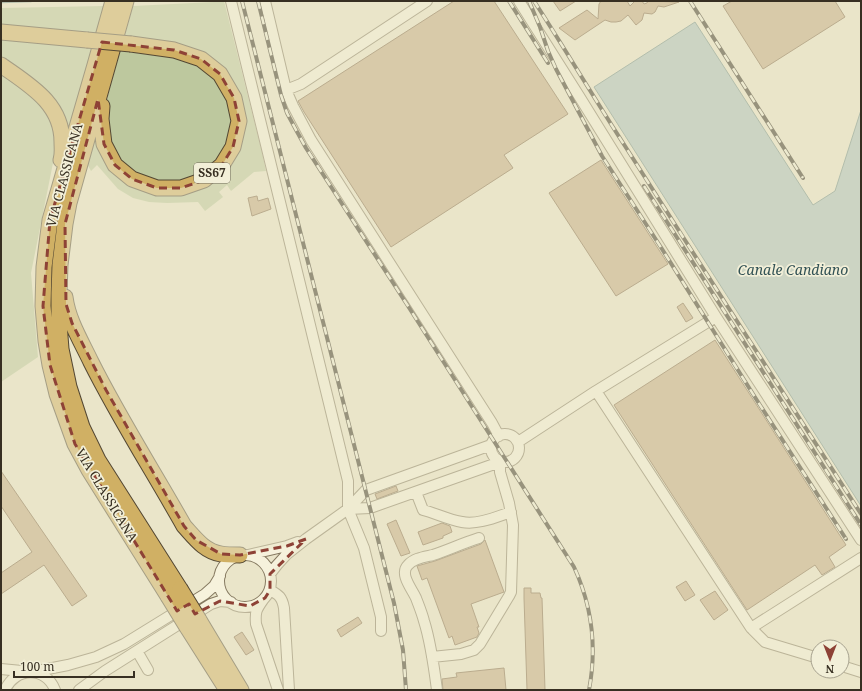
<svg xmlns="http://www.w3.org/2000/svg" width="862" height="691" viewBox="0 0 862 691" font-family="'Noto Serif',serif">
  <rect width="100%" height="100%" fill="#eae5c9"/>
  <!-- green -->
  <path fill="#bdc89e" d="M213,1H224L262,152L266,171L254,172L231,191L227,185L219,192L223,197L205,211L198,202L167,203L149,202L133,198L118,189L97,165L91,171L86,162L95,131L101,153L173,195L239,145L228,75L124,39L133,6L213,2Z
    M104,6L96,38L1,29V8Z
    M1,37L92,48L67,136L1,61Z
    M120,51L176,58L193,62L207,69L227,93L233,124L228,144L218,161L202,176L185,183L151,184L115,160L103,119L108,95Z
    M1,74L16,84L44,107L55,129L56,148L31,273L38,357L1,382Z"/>
  <!-- water -->
  <path fill="#a9bfbc" stroke="#718d8a" d="M695,22L813,205L835,191L861,110V506L594,87Z"/>
  <g fill="none" stroke-linecap="round" stroke-linejoin="round">
    <!-- stream -->
    <path stroke="#718d8a" stroke-width="2.5" d="M1,2L31,1"/>
  </g>
  <!-- building -->
  <path fill="#c4a883" stroke="#826748" d="M454,1H494L568,114L504,155L513,168L391,247L304,112L298,101Z
    M553,1H576L560,11Z
    M601,1H627L630,6L635,1H642L644,4L647,3L648,1L679,2L664,7L658,6L655,12L652,14L644,13L642,20L636,25L628,15L621,21L616,22H611L605,20L575,40L559,28L587,10L598,19L599,4Z
    M732,1H835L845,17L763,69L723,6Z
    M601,160L668,264L616,296L549,193Z
    M257,196L258,201L268,198L271,209L252,216L248,198Z
    M683,303L693,318L686,322L677,307Z
    M715,340L846,545L829,557L835,567L822,575L815,565L747,610L614,405Z
    M1,471L87,596L72,606L44,565L1,594V573L32,552L1,506Z
    M396,486L398,491L377,499L375,494Z
    M396,520L410,553L401,556L387,524Z
    M442,523L450,526L452,532L443,536V538L423,545L418,532Z
    M485,540L504,592L471,604L479,627H477L479,633L477,637L455,645L452,636L449,638L427,578L422,580L417,566L435,561L481,544Z
    M686,581L695,595L685,601L676,587Z
    M524,588H531V593H540L541,598H542L545,690H527L524,598Z
    M715,591L728,610L714,620L700,600Z
    M358,617L362,623L341,637L337,630Z
    M242,632L254,650L246,655L234,637Z
    M504,668L506,690H443L442,679L457,677L456,673Z"/>
  <g fill="none" stroke-linecap="round" stroke-linejoin="round">
    <defs>
      <path id="minor" d="M231,1L348,481V509L364,548L381,617V631
        M265,1L286,90L293,106L311,140L492,423L499,436
        M519,1L579,96L716,317L861,540
        M286,90L301,84L427,1
        M596,391L751,628L861,558
        M491 448a14 14 0 1 1 28 0a14 14 0 1 1-28 0Z
        M518,442L596,391L716,317
        M416,492L423,510C435,513 449,520 462,522C478,525 496,517 511,512
        M348,509L370,508L500,462V472L509,503L513,525L511,592L509,596L480,644L474,650L461,654L432,657
        M248,555L287,546L298,542
        M219 581a26 26 0 1 1 52 0a26 26 0 1 1-52 0Z
        M270,574L277,565L287,554L306,539L348,509L366,490L491,445
        M270,590C279,595 282,597 284,608L289,690
        M263,600C256,610 255,612 256,624L278,690
        M751,628L765,642L818,658
        M137,651L148,670
        M842,666L861,672
        M1,669L32,672L68,665L96,657L124,644L205,594L214,586L220,576
        M5,690C15,667 46,666 55,690
        M79,690L105,671L211,604L220,601L231,602
        M437,690C434,667 431,643 424,621C422,613 419,606 416,598C412,589 399,574 408,565C414,558 424,557 433,555C448,550 463,543 479,538"/>
      <path id="highway" d="M113,1L95,65L50,220L44,267L43,306L46,341L50,365L57,394L75,444L89,470L168,596
        M126,1L69,203L65,224L60,265L59,293V323L61,349L69,387L82,427L98,460L180,589
        M1,32L87,40
        M1,65C29,85 62,103 62,142C62,148 63,154 61,160
        M102,106L101,119L104,144L115,165L132,179L157,188H181L204,180L222,165L233,147L239,121L234,98L220,74L201,59L174,50L131,44
        M65,297C68,320 81,341 91,362C119,418 153,471 184,526C195,538 204,551 221,554C227,555 234,555 240,555
        M199,620L241,690
        M187,627L227,690"/>
    </defs>
    <!-- minor casing -->
    <use href="#minor" stroke="#857960" stroke-width="12"/>
    <!-- highway casing -->
    <use href="#highway" stroke="#534733" stroke-width="17"/>
    <!-- minor -->
    <use href="#minor" stroke="#f6f2dc" stroke-width="10"/>
    <!-- highway -->
    <use href="#highway" stroke="#d0b064" stroke-width="15"/>
    <defs>
      <path id="rail" d="M242,1L394,603L403,650L406,690
        M258,1L281,95L287,113L295,128L306,148L408,306L574,567C592,606 597,648 589,690
        M509,1L548,63
        M529,1L540,27L548,51L556,69L602,156L662,249L758,402L846,539
        M534,1C565,49 594,98 625,146C703,269 782,391 861,514
        M690,1L803,178
        M644,186L861,525"/>
    </defs>
    <!-- rail casing -->
    <use href="#rail" stroke="#372f22" stroke-width="4"/>
    <!-- rail -->
    <use href="#rail" stroke="#f2efd8" stroke-width="2.5" stroke-dasharray="8" stroke-linecap="butt"/>
    <defs>
      <path id="highway-bridge" d="M87,40L131,44
        M180,589L199,620
        M168,596L187,627"/>
    </defs>
    <!-- highway-bridge casing -->
    <use href="#highway-bridge" stroke="#534733" stroke-width="17" stroke-linecap="butt"/>
    <!-- highway-bridge -->
    <use href="#highway-bridge" stroke="#d0b064" stroke-width="15"/>
  </g>
  <!-- marked area -->
  <path d="M0 0H862V691H0ZM102,42L174,50L201,59L220,74L234,98L239,121L233,147L222,165L204,180L181,188H157L132,179L115,165L104,144L98,99L65,224L66,304L72,323L106,390L184,526L196,540L221,554L240,555L287,546L306,539L270,574V590L265,598L250,606L220,601L195,614L189,604L177,611L75,444L50,365L43,306L50,220Z" fill="#eae5c9" fill-opacity=".55" fill-rule="evenodd"/>
  <path fill="none" stroke="#8e4236" stroke-width="3" stroke-dasharray="8 5" stroke-linejoin="round" d="M102,42L174,50L201,59L220,74L234,98L239,121L233,147L222,165L204,180L181,188H157L132,179L115,165L104,144L98,99L65,224L66,304L72,323L106,390L184,526L196,540L221,554L240,555L287,546L306,539L270,574V590L265,598L250,606L220,601L195,614L189,604L177,611L75,444L50,365L43,306L50,220Z"/>
  <g text-anchor="middle" stroke-width="3.5" stroke-linejoin="round" paint-order="stroke">
    <!-- shield labels -->
    <rect fill="#f2efd8" stroke="#6f6959" stroke-width="1" x="194" y="163" width="36" height="20" rx="3"/>
    <g font-size="12" font-weight="bold" fill="#372f22">
      <text x="212" y="177">SS67</text>
    </g>
    <!-- street labels -->
    <g font-size="13" fill="#372f22" stroke="#f2efd8">
      <text transform="translate(64 175) rotate(-75)" y="5">VIA CLASSICANA</text>
      <text transform="translate(107 495) rotate(59)" y="5">VIA CLASSICANA</text>
    </g>
    <!-- water labels -->
    <g font-size="14" font-style="italic" fill="#325255" stroke="#f2efd8">
      <text x="793" y="275">Canale Candiano</text>
    </g>
  </g>
  <!-- border -->
  <rect width="862" height="691" fill="none" stroke="#372f22" stroke-width="4"/>
  <!-- north arrow -->
  <g transform="translate(830 659) rotate(180)"><circle r="19" fill="#f2efd8" stroke="#a7a28f"/>
  <path d="M0-3L7 15L0 10L-7 15Z" fill="#8e4236"/>
  <text y="-6" font-size="11" font-weight="bold" text-anchor="middle" fill="#372f22">N</text>
  </g>
  <!-- scale -->
  <path d="M14 671v6h120v-6" fill="none" stroke="#372f22" stroke-width="2"/>
  <text x="20" y="671" font-size="12" fill="#372f22" stroke="#f2efd8" stroke-width="3" paint-order="stroke">100 m</text>
</svg>
